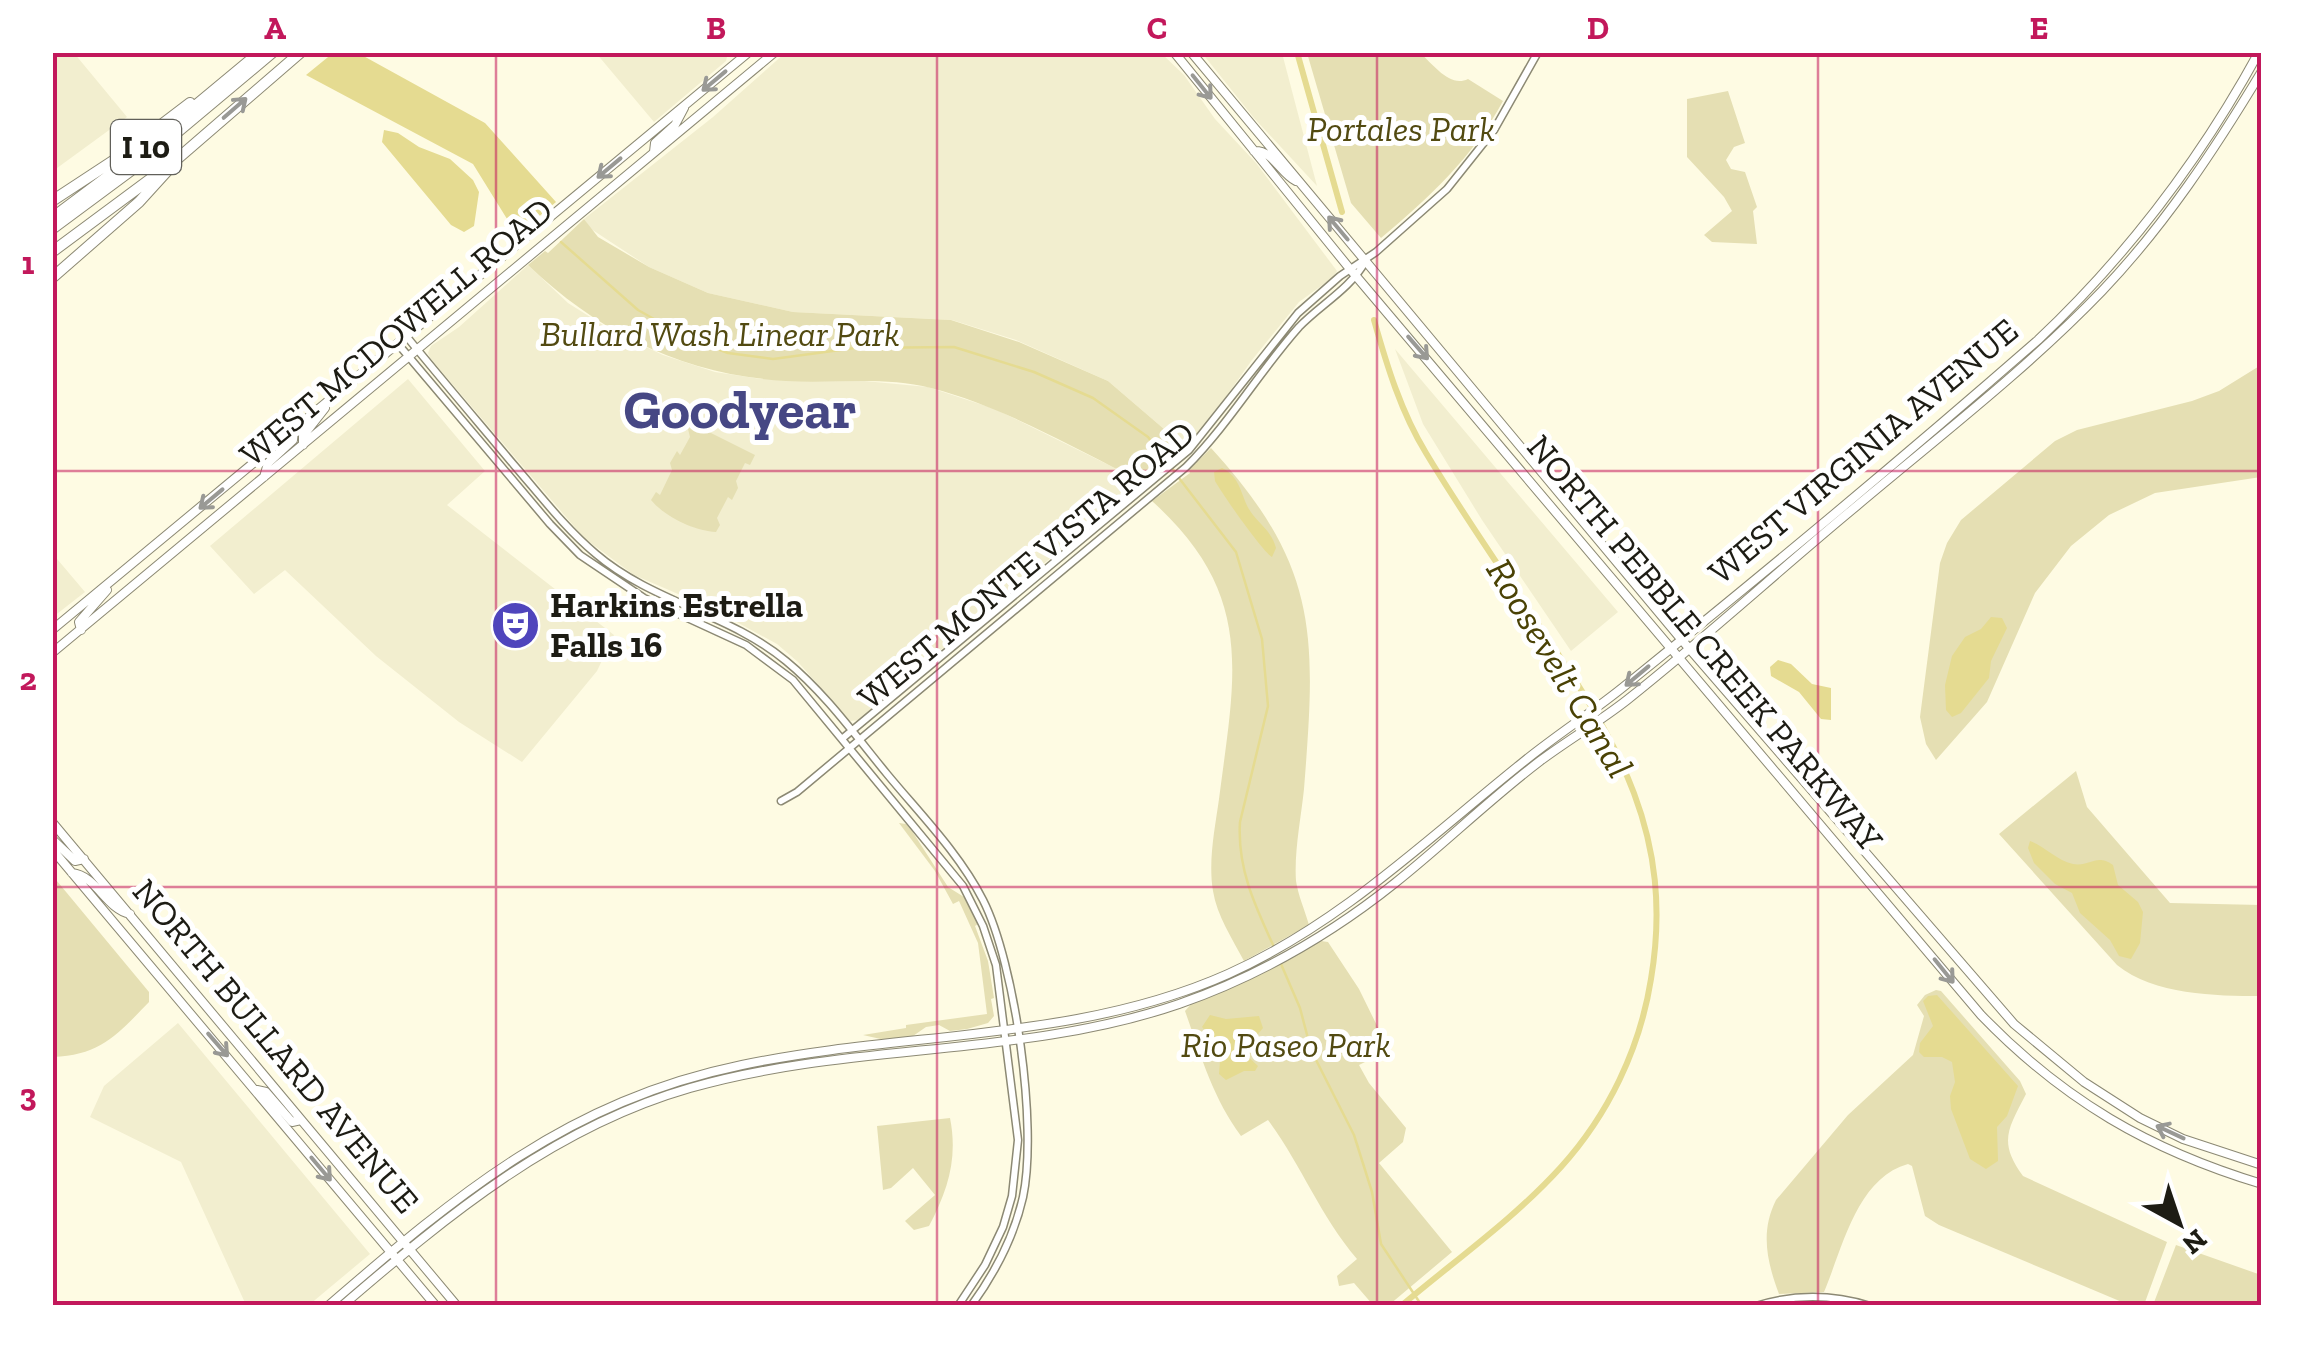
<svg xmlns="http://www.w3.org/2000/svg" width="2314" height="1358" viewBox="0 0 2314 1358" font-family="'Zilla Slab',serif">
  <rect width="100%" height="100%" fill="#fefbe3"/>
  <!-- built -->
  <path fill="#f2eecf" d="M53,52L74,53L127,117L53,171Z
    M596,53H728L726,61L654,122Z
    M785,53H1161L1184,75L1215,119L1256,163L1337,271L1332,278L1299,302L1252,360L1203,429L1185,447L1108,381L1016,340L952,320L793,312L708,293L649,267L591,229L584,219L713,117Z
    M1202,53H1282L1317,186L1254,118Z
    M528,265L568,303L614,332L663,355L715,372L761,379L854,380L928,387L995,409L1127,474L1141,486L1002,597L860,720L850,721L798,662L777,644L713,609L634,575L584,538L430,358L428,353L431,346L459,327Z
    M1395,349L1618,612L1571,651L1482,520L1423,424Z
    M408,379L485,471L447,505L614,635L597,671L522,762L459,722L376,656L285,570L254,594L210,546Z
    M52,553L85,592L53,617H52Z
    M178,1023L370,1254L309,1305H246L181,1162L90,1117L104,1086Z"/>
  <!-- green -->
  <path fill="#e5dfb3" d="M1307,53H1420C1434,65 1450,88 1468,79L1503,101C1473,157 1429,198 1381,238L1351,203Z
    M1728,91L1745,143L1734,147L1726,160L1731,169L1745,172L1757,207L1753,211L1757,244L1712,242L1704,235L1732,211L1724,197L1687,157V99Z
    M584,219L598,237L649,267L708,293L793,312L951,320L1019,342L1108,381L1185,447L1141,486L1127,474C1063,442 1000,406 931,388C883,376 834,384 786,381C685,375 600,334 528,265L545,251L548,253Z
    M2261,365V477L2155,493L2109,515L2071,546L2035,593L1987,702L1936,760L1926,744L1920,717L1940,563L1947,543L1961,520L2055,441L2077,430L2192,401L2219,391Z
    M691,423L755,455L750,465L745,463L736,481L738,488L732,500L728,497L717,518L720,525L716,532C695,531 665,517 651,500L656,492L660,495L672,470L670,463L677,451L680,455L690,437L688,429Z
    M1211,448C1320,567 1316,636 1304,789C1301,818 1294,852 1296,881C1298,895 1305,911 1309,925L1244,961C1232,938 1217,916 1213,891C1208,861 1215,828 1219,799C1235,674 1256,595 1152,501L1190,473L1189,470Z
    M2076,771L2087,807L2170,903L2261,905V996C2215,996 2154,995 2117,965L1999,834Z
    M899,823L906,824L912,831L948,887L964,897L978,924L975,926L988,961L994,998L991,999L994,1016L988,1023L967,1029L950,1031L939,1025L926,1027L913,1036L885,1040L863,1035L906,1028V1025L987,1014L978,943L959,901L953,904L935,871Z
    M52,875L149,992V1002C117,1035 101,1055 53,1057Z
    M1321,941L1328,942L1359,989L1389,1050L1359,1065L1369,1083L1406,1128L1403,1142L1379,1163L1452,1252L1389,1305H1373L1354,1283L1339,1286L1337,1276L1357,1259C1319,1214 1302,1166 1268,1120L1241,1136C1213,1098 1201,1056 1185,1011L1192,1003L1262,974Z
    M1936,990L1941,991L2020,1081L2026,1094C2008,1129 1998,1142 2023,1176L2167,1242L2144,1305H2129L1939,1225L1925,1216L1912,1166L1908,1164C1857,1178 1843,1247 1824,1292L1779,1294C1767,1262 1760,1232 1776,1200L1848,1115L1913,1055L1924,1016L1917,1005L1925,995Z
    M950,1118C958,1158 948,1190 929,1226L914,1230L905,1221L935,1195L913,1168L891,1188L883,1190L877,1126Z
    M2176,1245L2261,1275V1305H2153Z"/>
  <!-- water -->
  <path fill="#e5db91" d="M333,53H358L485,123L556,202L517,235L473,164L306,75Z
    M384,130L398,133L419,147L450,159L473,180L479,192L474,226L464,232L451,225L382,142Z
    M1222,468C1243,478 1240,499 1253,515C1263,527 1272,533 1276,548L1272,557C1262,551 1223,495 1215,481L1214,472Z
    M1991,617L2002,618L2007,628L1991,661L1989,678L1961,713L1952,717L1946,710L1945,685L1952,656L1965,637L1981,629Z
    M1778,660L1791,664L1812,684L1831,688V720L1821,719L1799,692L1771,676L1770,667Z
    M2030,841C2043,845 2056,860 2073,864C2090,867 2096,853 2113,865L2118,885L2138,902L2143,912L2140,943L2131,959L2119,956L2110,940L2080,913L2072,893L2055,884L2034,863L2028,848Z
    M1937,995L2018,1086L2007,1116L1997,1127L1998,1161L1986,1169L1970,1159L1951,1109L1950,1096L1955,1082L1952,1062L1942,1057H1924L1919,1052L1920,1043L1933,1026L1923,1001L1928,996Z
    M1210,1015L1226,1019L1259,1016L1263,1028L1258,1034L1243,1041L1240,1049L1258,1066L1255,1071H1244L1226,1080L1219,1074L1221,1048L1202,1027Z"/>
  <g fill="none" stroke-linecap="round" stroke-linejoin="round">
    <!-- stream -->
    <path stroke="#e5db91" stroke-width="2.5" d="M561,242L638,310L686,337L728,353L773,359L855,348L954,347L1034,372L1093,398L1148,437L1175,472
      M1179,478L1236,552L1262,639L1268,706L1240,822C1237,868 1255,906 1274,947
      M1281,964L1300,1008L1311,1050L1354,1135L1372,1192L1381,1244L1422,1306"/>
    <!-- canal -->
    <path stroke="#e5db91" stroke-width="6" d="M1297,52L1342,212
      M1374,320C1387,366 1401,412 1426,453C1462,513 1503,572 1542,630C1618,743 1675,836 1651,979C1640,1049 1608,1115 1561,1167C1514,1219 1454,1261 1401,1306"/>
    <defs>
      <path id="tertiary" d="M407,337C442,380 478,422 514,465C540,495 565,528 596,554C652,602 730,614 786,661C825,693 855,735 887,774C920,814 959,853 983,900C1015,963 1038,1127 1023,1197C1014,1237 995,1273 971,1306
        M398,344L550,524L580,555L644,598L746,645L793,680L963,886L983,926L996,965L1018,1140L1012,1196L1003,1227L985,1265L958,1306
        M843,738L1189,450L1298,313L1340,276L1376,252L1447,189L1494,130L1538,52
        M781,801L797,792L1186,467C1229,424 1259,372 1299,327C1320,305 1350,289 1365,262
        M1756,1306C1794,1294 1831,1294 1870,1306"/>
      <path id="secondary" d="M52,822L457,1306
        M52,839L75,861L84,859
        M52,849L436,1306
        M72,873C97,876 105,908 130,914
        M257,1090L266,1092L292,1122L301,1120
        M328,1306C459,1193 568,1101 742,1065C903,1031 1076,1042 1228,974C1340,924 1427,839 1522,763C1556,735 1593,712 1627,684C1766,572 1904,457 2038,340C2127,256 2200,160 2259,52
        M342,1306C448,1215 554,1127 690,1088C850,1042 1022,1058 1179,1004C1259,976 1330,935 1395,883C1444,844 1490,799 1540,761C1568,740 1599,722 1627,700C1704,639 1777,572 1853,509C1937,438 2026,370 2102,291C2165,225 2215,149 2262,71"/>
      <path id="primary" d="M1174,52L1350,269L1981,1015C2063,1100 2149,1150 2262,1184
        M1191,52L1681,639L2014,1024L2084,1082L2140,1118L2183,1139L2262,1165
        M1254,151C1273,150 1280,173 1296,181
        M654,152L655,143L675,125L684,108
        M303,445V436L325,408
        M264,477L268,463L293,440L294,430
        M52,630L749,52
        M81,630L79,622L107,590
        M52,653L775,52"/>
      <path id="motorway" d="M52,201L119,157L190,103
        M52,218L131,159L260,52
        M52,229L137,166L273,52
        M52,252L176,160L301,52
        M52,278L139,202L169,169"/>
    </defs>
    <!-- tertiary casing -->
    <use href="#tertiary" stroke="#8c8974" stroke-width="9"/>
    <!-- secondary casing -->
    <use href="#secondary" stroke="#8c8974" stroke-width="10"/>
    <!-- primary casing -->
    <use href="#primary" stroke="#8c8974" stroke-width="10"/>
    <!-- motorway casing -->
    <use href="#motorway" stroke="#8c8974" stroke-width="12"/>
    <!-- tertiary -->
    <use href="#tertiary" stroke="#fff" stroke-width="6"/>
    <!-- secondary -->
    <use href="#secondary" stroke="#fff" stroke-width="8"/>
    <!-- primary -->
    <use href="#primary" stroke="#fff" stroke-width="8"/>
    <!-- motorway -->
    <use href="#motorway" stroke="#fff" stroke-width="10"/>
  </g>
  <!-- one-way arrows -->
  <defs><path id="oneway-shaft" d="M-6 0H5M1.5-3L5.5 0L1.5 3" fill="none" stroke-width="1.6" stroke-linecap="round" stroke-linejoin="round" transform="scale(2.5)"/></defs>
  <g stroke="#999995">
    <use href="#oneway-shaft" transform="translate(714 81) rotate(140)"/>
    <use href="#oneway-shaft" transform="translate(1202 87) rotate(51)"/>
    <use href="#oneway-shaft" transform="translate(235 108) rotate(-41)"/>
    <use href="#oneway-shaft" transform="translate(609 168) rotate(140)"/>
    <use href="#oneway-shaft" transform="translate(1338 228) rotate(-130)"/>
    <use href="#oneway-shaft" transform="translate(1418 348) rotate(49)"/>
    <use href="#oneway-shaft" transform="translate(211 499) rotate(140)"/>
    <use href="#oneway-shaft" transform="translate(1637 676) rotate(140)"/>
    <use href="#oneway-shaft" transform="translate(1944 971) rotate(51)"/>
    <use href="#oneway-shaft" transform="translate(218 1045) rotate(49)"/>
    <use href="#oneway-shaft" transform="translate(2170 1132) rotate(-155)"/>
    <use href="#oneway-shaft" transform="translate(321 1169) rotate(50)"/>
  </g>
  <!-- grid -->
  <path fill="none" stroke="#c2185b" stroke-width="2.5" stroke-opacity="0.55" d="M496,52V1306M937,52V1306M1377,52V1306M1818,52V1306M52,471H2262M52,887H2262"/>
  <!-- icons -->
  <defs>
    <symbol id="theatre-disc" viewBox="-11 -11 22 22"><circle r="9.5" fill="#4f45bc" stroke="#fff"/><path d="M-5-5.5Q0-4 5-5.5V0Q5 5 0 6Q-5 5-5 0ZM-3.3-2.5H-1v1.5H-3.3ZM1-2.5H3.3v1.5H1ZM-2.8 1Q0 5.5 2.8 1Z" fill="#fff"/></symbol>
  </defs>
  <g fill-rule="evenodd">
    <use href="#theatre-disc" x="488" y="598" width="55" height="55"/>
  </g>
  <g text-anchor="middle" stroke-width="10" stroke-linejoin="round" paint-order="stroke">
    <!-- shield labels -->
    <rect fill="#fff" stroke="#61605a" stroke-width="2.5" x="111" y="120" width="70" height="54" rx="8"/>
    <g font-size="32" font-weight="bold" fill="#1d1c14">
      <text x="146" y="158">I 10</text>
    </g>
    <!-- park labels -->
    <g font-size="35" font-style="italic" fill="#524a11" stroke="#fff">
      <text x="1401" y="141">Portales Park</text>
      <text x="720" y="346">Bullard Wash Linear Park</text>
      <text x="1286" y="1057">Rio Paseo Park</text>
    </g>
    <!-- street labels -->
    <g font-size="35" fill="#1d1c14" stroke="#fff">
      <text transform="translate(396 332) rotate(-40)" y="12">WEST MCDOWELL ROAD</text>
      <text transform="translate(1863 451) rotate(-40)" y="12">WEST VIRGINIA AVENUE</text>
      <text transform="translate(1026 565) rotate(-40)" y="12">WEST MONTE VISTA ROAD</text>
      <text transform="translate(1705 643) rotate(50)" y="12">NORTH PEBBLE CREEK PARKWAY</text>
      <text transform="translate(276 1046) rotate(50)" y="12">NORTH BULLARD AVENUE</text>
    </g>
    <!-- poi labels -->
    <g font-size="35" font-weight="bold" fill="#1d1c14" stroke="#fff" text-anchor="start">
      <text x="550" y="617">Harkins Estrella<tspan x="550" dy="40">Falls 16</tspan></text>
    </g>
    <!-- water labels -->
    <g font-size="38" font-style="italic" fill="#4a4205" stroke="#fff">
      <text transform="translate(1560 668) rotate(59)" y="13">Roosevelt Canal</text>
    </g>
    <!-- town labels -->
    <g font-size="55" font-weight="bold" fill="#464784" stroke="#fff">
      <text x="740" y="428">Goodyear</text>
    </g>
  </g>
  <!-- border -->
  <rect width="2314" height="1358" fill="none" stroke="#ffffff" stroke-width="110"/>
  <!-- north arrow -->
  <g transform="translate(2179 1223) rotate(140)" stroke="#ffffff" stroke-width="8" paint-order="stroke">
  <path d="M0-8L18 38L0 25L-18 38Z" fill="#1d1c14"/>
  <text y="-15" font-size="28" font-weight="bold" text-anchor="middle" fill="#1d1c14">N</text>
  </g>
  <rect x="55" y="55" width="2204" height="1248" fill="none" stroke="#c2185b" stroke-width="4"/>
  <g font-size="32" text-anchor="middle" font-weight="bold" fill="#c2185b">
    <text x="275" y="39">A</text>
    <text x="716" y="39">B</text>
    <text x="1157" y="39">C</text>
    <text x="1598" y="39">D</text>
    <text x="2039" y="39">E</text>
    <text x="28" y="274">1</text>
    <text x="28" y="690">2</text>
    <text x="28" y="1106">3</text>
  </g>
</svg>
